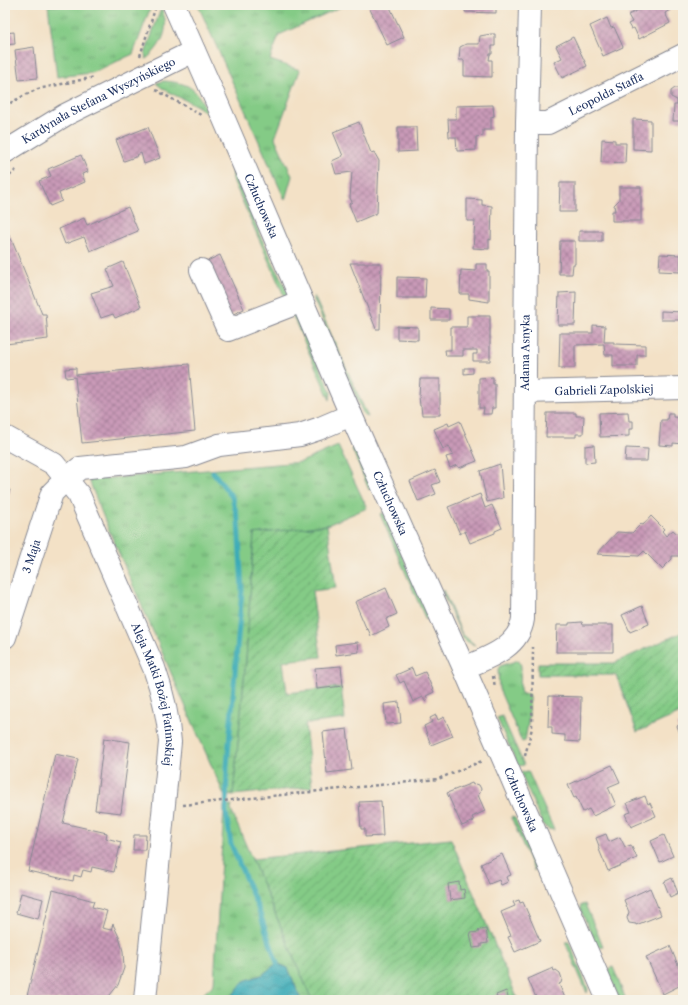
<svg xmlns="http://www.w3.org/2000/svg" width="688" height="1005" viewBox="0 0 688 1005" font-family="'Libre Caslon Text',serif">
  <defs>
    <pattern id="grass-tufts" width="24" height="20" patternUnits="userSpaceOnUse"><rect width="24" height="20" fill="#84cb86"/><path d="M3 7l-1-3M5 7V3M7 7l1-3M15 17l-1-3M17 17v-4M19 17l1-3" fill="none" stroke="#6ba571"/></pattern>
    <pattern id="garden-furrows" width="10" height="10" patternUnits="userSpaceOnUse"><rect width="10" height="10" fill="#84cb86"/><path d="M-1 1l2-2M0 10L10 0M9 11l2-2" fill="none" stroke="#6ba571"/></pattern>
    <pattern id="water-waves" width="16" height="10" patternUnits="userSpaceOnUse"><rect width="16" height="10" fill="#3babb7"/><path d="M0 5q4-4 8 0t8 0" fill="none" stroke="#318c98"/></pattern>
    <pattern id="building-cross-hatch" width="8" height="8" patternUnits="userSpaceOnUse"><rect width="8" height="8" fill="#c99ab7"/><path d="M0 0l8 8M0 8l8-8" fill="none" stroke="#a27e98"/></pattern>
  </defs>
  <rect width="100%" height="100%" fill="#f7f3e8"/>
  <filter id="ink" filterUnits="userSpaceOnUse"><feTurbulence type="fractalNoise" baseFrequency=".025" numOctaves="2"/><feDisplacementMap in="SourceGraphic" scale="8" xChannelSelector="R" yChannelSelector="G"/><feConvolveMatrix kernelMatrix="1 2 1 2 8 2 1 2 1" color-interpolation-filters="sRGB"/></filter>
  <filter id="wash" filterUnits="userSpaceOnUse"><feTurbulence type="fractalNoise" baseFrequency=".012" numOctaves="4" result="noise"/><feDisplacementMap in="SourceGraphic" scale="16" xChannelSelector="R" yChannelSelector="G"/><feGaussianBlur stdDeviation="0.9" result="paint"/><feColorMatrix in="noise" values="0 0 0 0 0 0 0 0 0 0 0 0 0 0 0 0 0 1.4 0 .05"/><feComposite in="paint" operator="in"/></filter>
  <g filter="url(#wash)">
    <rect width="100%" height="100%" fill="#f3e1c6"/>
    <!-- grass -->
    <path fill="url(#grass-tufts)" stroke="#507d72" d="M48,5H148L150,9L133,54L92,73L57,77Z
      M198,5H345L279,35L270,60L300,70L275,138L292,176L285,200Z
      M162,10C171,29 161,47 146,59L145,54L160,11Z
      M164,81C191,83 197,89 208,114C193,100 171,97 156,83Z
      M232,168L262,239L288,293L286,297L285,298L233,180Z
      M314,296L368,417L364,415L313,298Z
      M291,312L296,314L331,392L330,400Z
      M355,445L372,486L369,490L352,449Z
      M338,446L367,508L327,525L254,534L246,660L233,795L225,797L105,521L89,480L301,462Z
      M382,513L385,514L428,616L426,620L380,514Z
      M443,590L462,634L475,645L468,642L463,638L442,592Z
      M519,660L521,666L520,691L522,694H529V717L525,741L522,742L499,689L498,669L500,666Z
      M502,716L524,765L519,766L517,764L497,718Z
      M528,771L554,830L548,829L543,825L521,774L522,772Z
      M232,805L231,810L312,1000H301L288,968L277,963L262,975L244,981L229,1000H197L214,984L224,806Z
      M511,817L515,818L535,867L534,871Z
      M585,904L603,946L597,947L596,945L580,908L581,905Z
      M565,942H569L588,989L587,993Z
      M613,967L626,1000H619L608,972V969Z"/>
    <!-- garden -->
    <path fill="url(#garden-furrows)" stroke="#507d72" d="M327,525L336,588L312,591L321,657L283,661L287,693L341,687L345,719L305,724L312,787L233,795L246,660L254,534Z
      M683,632V712L637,732L616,675H538V663H614Z
      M451,839L518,1000H312L252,859Z"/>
    <!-- water -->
    <path fill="url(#water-waves)" stroke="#2b6d8a" d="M277,963L288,968L301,1000H229L244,981L262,975Z"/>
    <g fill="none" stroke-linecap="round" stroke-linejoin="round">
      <!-- stream -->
      <path stroke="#3babb7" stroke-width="5" d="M213,472L232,497L238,520L242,590L227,767L226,813L231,844L258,908L277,963"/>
    </g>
    <g id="blocks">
      <!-- building -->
      <path fill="url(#building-cross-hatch)" d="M368,5H389L404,37L387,45Z
        M466,5H496V13L465,12Z
        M649,5H667L670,10L665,13L670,23L639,39L634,28L631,29L628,24L632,22L628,15Z
        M607,18L611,28L614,27L623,47L603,56L590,26Z
        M14,32L15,44L5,45V33Z
        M491,34H495V46H492V54H490L489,60H492V77L464,76V60H459L460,47L466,44H479L480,36Z
        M573,37L587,66L562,78L554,62L562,58L556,46Z
        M34,47L37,78L19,80L15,50Z
        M675,88H680L683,91V121H673L674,105H677V100L671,97V91Z
        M493,105L494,116L491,117V130H483V136L476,137V150L457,151L456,137H449L448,119H456V106Z
        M633,119L651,120V150L633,149Z
        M359,122L371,153L374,152L379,161L377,213L356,222L349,204L352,202L350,198L352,172L336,174L332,161L343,156L333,132Z
        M148,127L160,158L144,164L141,153L137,155L138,156L124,161L116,140Z
        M398,127H416L417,151L398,152Z
        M602,139L615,140V143H626L625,163L601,162Z
        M81,155L88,172L82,174L85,182L59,193L62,201L50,206L39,181L51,176L48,169Z
        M560,183H575V212H559Z
        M619,187H641V221H612V211H615L614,205L619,200Z
        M467,199L482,200V205L492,206L491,240L489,239V249L473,248L475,221H467Z
        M128,207L138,231L90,251L84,237L65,244L59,229L84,218L87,225Z
        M579,231H602V241H579Z
        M5,236H10L42,314H46L48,339L5,344Z
        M560,241H575V264H573L572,274H559Z
        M660,254L681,255L680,272L659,271Z
        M220,255L244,309L229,316L205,262Z
        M123,262L141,307L115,318L113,314L101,318L91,293L114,286L107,269Z
        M350,263H381L380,329H376Z
        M476,264H487V271H489V302L469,299V294H460L461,270L476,271Z
        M397,277L426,278L425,298H397Z
        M576,292L575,325H558L559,293Z
        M431,308L449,309V320H431Z
        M661,311L683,312V320H661Z
        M467,316H490V361H473V354H477V350H463V356H446L445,350H451V327H467Z
        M593,325L605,326L604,342H614V344L645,345V355H637V366H613V355H605L604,344L575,345V368H559L560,333H593Z
        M397,326L418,327V340L397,339Z
        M189,364L195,431L82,443L75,377L66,378L65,369L76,368V375Z
        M464,368H473V373L464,374Z
        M493,377V384H495V408H492L491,414H483L484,408H479V378Z
        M420,379H440V415H422L421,406H420L419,396Z
        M628,412L629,421H633V429H629V436L600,437L599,413Z
        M547,413H576V416H584L583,434H576V437H546Z
        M668,413H673V417L683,418V444L673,443V446L659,445L661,420H667Z
        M460,421L477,461L459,468L457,465L450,468L446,457L453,455L449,446L443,449L434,429L448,423L449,426Z
        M594,445L595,462L585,463V446Z
        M626,448L648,449L647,461H625Z
        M500,464L503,498L487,502L480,471Z
        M435,470L440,482L432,485L436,494L418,501L410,481Z
        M5,489L10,490L5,504Z
        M480,494L485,508L492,505L502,528L495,531V533L470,543L465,531L460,534L448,507Z
        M651,516L664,529L662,531L666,536L673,530L683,539V556H672V559L662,569L644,551L639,556L597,554L617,532L632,533L641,524L643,525Z
        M386,588L397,614L386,619L389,627L371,636L368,629L367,630L355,602Z
        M642,606L649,624L630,632L622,615Z
        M582,622L583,625H613V652H556L557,625H569V623Z
        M358,642L359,652L336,655L335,645Z
        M341,666L343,686L317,689L315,668Z
        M412,668L415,676L425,672L434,692L426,696L428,699L425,701L423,697L413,702L404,681L400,683L396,675Z
        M549,696L581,697L580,742L565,741V735L552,734V727H548Z
        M399,702L401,723L386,724L384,704Z
        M436,715L438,720L444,717L453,736L431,745L424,726L432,722L430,718Z
        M683,723V741L677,726Z
        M347,729L352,770L327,773L323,732Z
        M104,738L130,742L121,813L95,810Z
        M55,754L78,759L63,823L107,833L106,838L121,842L114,872L92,867L91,872L83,870L81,877L74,875L73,881L28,871Z
        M612,765L620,782L608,787L616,805L593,816L589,809L583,812L576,797L574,798L568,785Z
        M472,783L473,785L476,784L479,785L481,789L480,793L478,795L485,811L472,817L474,821L462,826L447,793Z
        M645,796L648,804L650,803L656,816L631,827L625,814L631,812L627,803Z
        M381,801L383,836L365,837V829H361L359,802Z
        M606,834L609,842L620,837L625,847L631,845L637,858L608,871L598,847L599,846L596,838Z
        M134,835H146L145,850H133Z
        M664,835L673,856L660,862L651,841Z
        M502,854L511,875L506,877L508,882L501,885L499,880L489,884L481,864Z
        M672,878L678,893L670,897L664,882Z
        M459,882L460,890L464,889L465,898L450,900L448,884Z
        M650,888L661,915L636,925V924L629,923L627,918L629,912L624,900Z
        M53,890L94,901L92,907L107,911L102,928L111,930L113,924L119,937L123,951L124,968L118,985L106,1000H26Z
        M21,893L43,899L38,919L16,913Z
        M519,900L520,903L523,902L540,941L515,952L508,937L511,936L501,912L515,906L513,902Z
        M486,929L488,943L481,944V947L473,948L470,933L479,932L478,930Z
        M670,946L683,977V984L663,994L646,957Z
        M553,968L554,971L556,970L560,973L562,979L561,983L559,984L565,998L560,1000H537L528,979Z
        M506,991L509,1000H498L496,995Z"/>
    </g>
  </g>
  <g filter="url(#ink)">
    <use href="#blocks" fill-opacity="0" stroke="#878892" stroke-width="1"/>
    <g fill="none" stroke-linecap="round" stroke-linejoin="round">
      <defs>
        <g id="minor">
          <path id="s1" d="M527,123H548L683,55"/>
          <path id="s2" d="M5,152L65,115L194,51"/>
          <path d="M201,270L228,330L302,301"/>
          <path id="s3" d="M525,392L683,388"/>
          <path id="s4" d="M5,437L54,464L79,495L154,668C163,693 168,715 170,742L145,1000"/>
          <path id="s5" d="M5,637L52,493L66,479L80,468L186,457L219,445L300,435L318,429L351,415"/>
          <path id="s6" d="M464,668C487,658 519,648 523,619L527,123L530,5"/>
        </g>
        <g id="major">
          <path id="s7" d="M174,5L215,98L351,415L464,668L608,1000"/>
        </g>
      </defs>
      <!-- minor casing -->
      <use href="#minor" stroke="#878892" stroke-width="24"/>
      <!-- major casing -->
      <use href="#major" stroke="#878892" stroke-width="24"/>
      <!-- path -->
      <path stroke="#878892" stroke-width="2.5" stroke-dasharray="3 3" stroke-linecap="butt" d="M140,56L155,9
        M156,90L201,115
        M5,106L25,95L38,89L95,77
        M5,180L18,168
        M493,676L495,687
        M525,756L532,728L533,647
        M183,805L438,779L482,761"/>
      <!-- minor -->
      <use href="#minor" stroke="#fff" stroke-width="22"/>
      <!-- major -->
      <use href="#major" stroke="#fff" stroke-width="22"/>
    </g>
  </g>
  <g text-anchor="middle" stroke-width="4" stroke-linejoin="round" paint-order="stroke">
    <!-- street labels -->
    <g font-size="11" fill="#1b2f5e" stroke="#f7f3e8">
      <text dy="4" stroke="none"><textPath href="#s1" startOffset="86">Leopolda Staffa</textPath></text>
      <text dy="4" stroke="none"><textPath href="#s2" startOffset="107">Kardynała Stefana Wyszyńskiego</textPath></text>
      <text dy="4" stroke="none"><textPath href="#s7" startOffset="219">Człuchowska</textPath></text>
      <text dy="4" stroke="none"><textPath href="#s6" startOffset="347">Adama Asnyka</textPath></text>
      <text dy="4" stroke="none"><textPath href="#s3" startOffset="79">Gabrieli Zapolskiej</textPath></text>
      <text dy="4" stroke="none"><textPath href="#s7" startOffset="543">Człuchowska</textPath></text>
      <text dy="4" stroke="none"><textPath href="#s5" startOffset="85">3 Maja</textPath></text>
      <text dy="4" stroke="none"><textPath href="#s4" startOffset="310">Aleja Matki Bożej Fatimskiej</textPath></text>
      <text dy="4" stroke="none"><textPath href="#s7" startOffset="867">Człuchowska</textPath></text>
    </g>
  </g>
  <!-- margin -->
  <rect width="688" height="1005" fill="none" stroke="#f7f3e8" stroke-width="20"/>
</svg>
